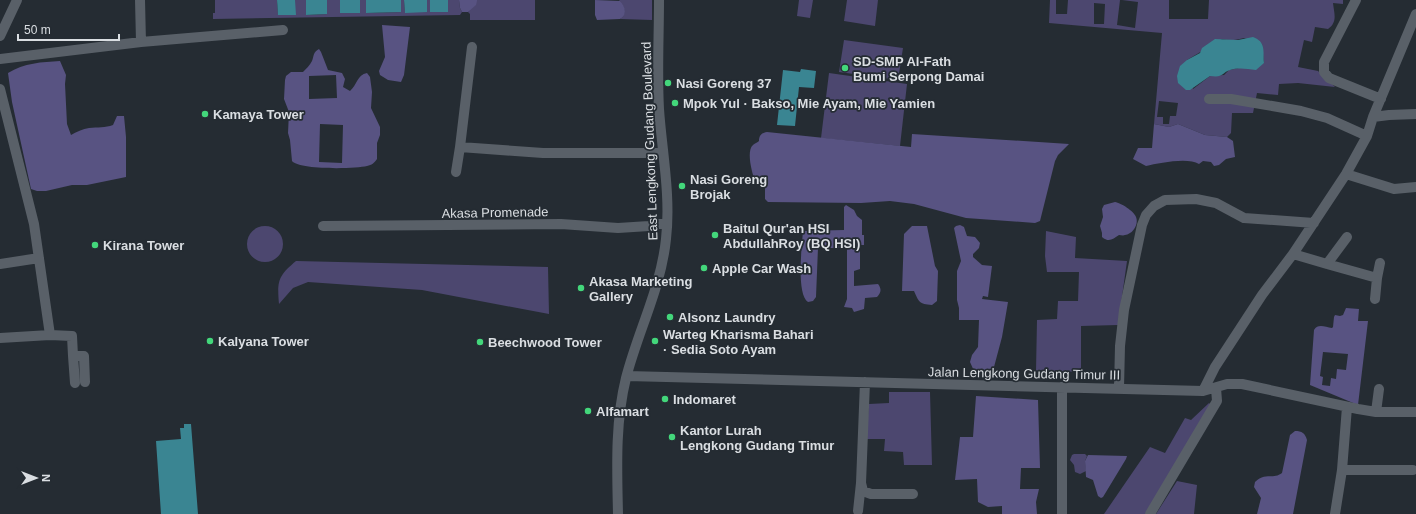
<svg xmlns="http://www.w3.org/2000/svg" width="1416" height="514" viewBox="0 0 1416 514" font-family="Helvetica,sans-serif">
  <rect width="100%" height="100%" fill="#252c33"/>
  <!-- green -->
  <path fill="#4c476f" fill-rule="evenodd" d="M215,0H277L278,14L295,15V0H306V15L327,14V0H340V13H359L360,0H366L367,13L401,12V0H404L405,12H427V0H430L431,12H448V0H459L460,8L462,12L460,15L213,19V13H215Z
    M477,0H535V20H470V14L468,12Z
    M619,0H652V20L620,19C628,14 624,6 619,0Z
    M799,0H813L810,18L797,16Z
    M847,0H878L875,26L844,21Z
    M1050,0H1056V14H1067L1068,0H1120L1117,25L1135,28L1138,2L1122,0H1169V19H1208L1209,0H1343V4L1333,3C1334,13 1338,22 1328,29L1315,27L1312,42L1304,40L1298,67L1318,71L1335,87L1298,83L1279,84L1278,95L1257,93L1253,113H1232L1231,133L1227,137L1205,135L1178,124L1169,127L1154,124L1162,33L1049,23ZM1094,3L1105,4L1104,24H1094ZM1244,38L1262,44L1264,63L1229,70L1224,75L1210,76L1193,89L1187,60L1222,39C1229,41 1237,40 1244,38ZM1159,101L1178,103L1176,116H1170L1169,124H1163V117H1157Z
    M844,40L903,48L898,80L839,72Z
    M829,73L907,84L900,146L821,138Z
    M247 244a18 18 0 1 1 36 0a18 18 0 1 1-36 0Z
    M1046,231L1076,237L1075,258L1127,261L1118,325L1081,326V372L1036,371L1037,320L1057,319L1058,301H1078L1079,272H1047L1045,256Z
    M296,261L548,267L549,314L422,290L308,282L293,288L279,304C277,281 278,276 296,261Z
    M889,392H930L932,465H904L903,452L884,451L885,439H866L869,404L889,403Z
    M1209,403L1214,408L1145,514H1104L1150,447L1165,453L1185,418L1191,420Z
    M1074,454H1085L1087,456L1085,461L1086,471L1080,474L1075,472L1074,465L1070,460L1072,455Z
    M1177,481L1197,485L1194,514H1156Z"/>
  <!-- forest -->
  <path fill="#585382" fill-rule="evenodd" d="M459,0H477V1L476,5L468,12H462L460,8Z
    M595,0L620,1C625,6 628,15 620,19L597,20L595,15Z
    M382,25L410,27L404,75L401,82L388,80L380,75L379,71L385,57Z
    M319,49L321,52L328,70L342,73L345,79L343,87L350,91C357,85 357,75 367,73L370,77L372,92L371,108L380,127V135L377,143V159C374,163 372,165 367,166C355,169 299,170 292,161L290,140L288,133L289,112L284,99L285,80L286,76L291,72H303C306,69 310,65 312,61C314,56 313,52 319,49ZM336,75L337,98L309,99V76ZM320,124L343,125L342,163L319,162Z
    M60,61L66,75L65,84L67,124L71,135C76,132 83,129 89,128C98,127 105,128 113,125L117,116H124L126,137V177L87,185H72L46,191H37L31,189L12,102L8,73C24,63 42,62 60,61Z
    M1154,124L1169,127L1178,124L1205,135L1227,137L1233,141L1235,157L1226,159L1219,165L1214,166L1211,162L1203,161L1199,164C1188,157 1159,163 1146,166L1133,159L1138,148H1152Z
    M767,132L911,147L912,134L1069,144L1058,155L1055,161L1040,221L1035,223L966,218L914,204L890,201L861,203L768,202L765,199V183L763,182L755,181C752,173 746,151 753,145C754,144 758,142 759,141C759,136 761,133 767,132Z
    M1115,202C1121,203 1134,211 1136,217C1139,224 1133,234 1125,235C1123,236 1121,235 1119,235C1113,239 1109,243 1102,237V233L1100,226L1103,217L1102,209L1104,205Z
    M846,205L854,210L857,216L862,220V235H864V245H860V269L854,271V286L878,284C882,289 881,293 877,297L865,298L864,309L854,312L852,308L844,307L847,299V248H818L816,297L813,301L808,302C796,294 802,245 803,231L844,230V207Z
    M960,225L964,227L967,236L975,237L980,243L979,248L973,254V257L982,265L992,266L988,297L983,296L982,299L1008,302L1002,337L994,367L987,374H980L974,371L970,362L972,355L978,347L979,320H959V308L957,300V271L961,261L954,228L956,226Z
    M912,226H927L935,266L938,271L937,301L932,305C919,304 919,302 914,291H902L904,234Z
    M1346,308L1359,309L1358,321H1368L1358,405L1310,385L1314,330C1318,323 1325,327 1332,328L1333,327L1334,317L1335,315L1340,316L1343,315ZM1323,352L1348,354L1346,370L1337,369L1336,379L1331,378L1330,386L1322,385L1323,377L1320,376Z
    M976,396L1038,400L1040,468H1021L1020,489H1039L1036,502L1037,514H1002V506L988,507L978,502L977,479L955,480L960,437H973Z
    M1295,431C1302,431 1305,433 1307,440L1293,514H1257L1261,498L1254,487L1255,482C1265,472 1273,480 1282,473L1290,435Z
    M1088,455L1127,456L1126,459L1103,497L1101,498L1098,496L1093,480L1086,477L1085,461Z"/>
  <!-- water -->
  <path fill="#3a8592" d="M277,0H295L296,15H278Z
    M306,0H327V14L306,15Z
    M340,0H360V13H340Z
    M366,0H401V12L366,13Z
    M404,0H427V12L405,13Z
    M430,0H448V12H430Z
    M1253,37C1266,42 1263,50 1264,63L1256,70C1247,69 1239,67 1230,70C1221,73 1224,78 1210,76L1190,90H1186L1178,83L1177,76L1180,66L1187,60L1200,53L1202,48L1215,39L1238,40Z
    M801,69L816,71L814,88L799,87L795,126L777,125L783,70L800,72Z
    M184,424H191L198,514H161L156,441L181,439L180,428H184Z"/>
  <g fill="none" stroke-linecap="round" stroke-linejoin="round">
    <!-- minor -->
    <path stroke="#596068" stroke-width="10" d="M140,0L141,42L283,30
      M1356,0L1324,62V72L1329,78L1381,99
      M0,36L17,0
      M472,47L460,147L543,153H663
      M0,59L141,42
      M0,89L34,224L50,335
      M1209,99H1231L1301,111L1327,118L1367,136
      M1373,117L1389,115L1416,114
      M456,172L460,147
      M1346,174L1394,189L1416,187
      M323,226L561,224L618,228L649,226L656,224H667
      M1293,254L1327,264L1377,278L1380,263
      M0,264L39,258
      M1327,264L1347,237
      M1375,299L1377,278
      M0,338L50,335L72,336L73,356H84L85,382
      M73,356L75,383
      M627,376L1203,391L1227,384H1242L1358,409L1376,412H1416
      M865,382L861,483L863,491L871,494H913
      M1062,387V514
      M1119,388L1120,346L1124,310L1142,225L1146,215L1154,206L1165,200L1196,199L1216,203L1244,218L1314,223
      M1203,391L1215,367L1262,295L1293,254L1346,174L1367,136L1373,117L1416,14
      M1347,407L1342,470H1413
      M1376,412L1379,389
      M858,511L861,483
      M618,514C617,469 615,422 626,378C638,331 661,288 666,239C671,196 662,152 659,109C657,73 659,36 659,0
      M1150,514L1217,401L1216,388
      M1335,514L1342,470"/>
  </g>
  <!-- markers -->
  <g fill="#43d77b" stroke="#252c33" stroke-width="1.5">
    <circle cx="845" cy="68" r="4"/>
    <circle cx="668" cy="83" r="4"/>
    <circle cx="675" cy="103" r="4"/>
    <circle cx="205" cy="114" r="4"/>
    <circle cx="682" cy="186" r="4"/>
    <circle cx="715" cy="235" r="4"/>
    <circle cx="95" cy="245" r="4"/>
    <circle cx="704" cy="268" r="4"/>
    <circle cx="581" cy="288" r="4"/>
    <circle cx="670" cy="317" r="4"/>
    <circle cx="210" cy="341" r="4"/>
    <circle cx="655" cy="341" r="4"/>
    <circle cx="480" cy="342" r="4"/>
    <circle cx="665" cy="399" r="4"/>
    <circle cx="588" cy="411" r="4"/>
    <circle cx="672" cy="437" r="4"/>
  </g>
  <g text-anchor="middle" stroke-width="3.5" stroke-linejoin="round" paint-order="stroke">
    <!-- poi labels -->
    <g font-size="13" font-weight="bold" fill="#dadee2" stroke="#252c33" text-anchor="start">
      <text x="853" y="66">SD-SMP Al-Fath<tspan x="853" dy="15">Bumi Serpong Damai</tspan></text>
      <text x="676" y="88">Nasi Goreng 37</text>
      <text x="683" y="108">Mpok Yul · Bakso, Mie Ayam, Mie Yamien</text>
      <text x="213" y="119">Kamaya Tower</text>
      <text x="690" y="184">Nasi Goreng<tspan x="690" dy="15">Brojak</tspan></text>
      <text x="723" y="233">Baitul Qur'an HSI<tspan x="723" dy="15">AbdullahRoy (BQ HSI)</tspan></text>
      <text x="103" y="250">Kirana Tower</text>
      <text x="712" y="273">Apple Car Wash</text>
      <text x="589" y="286">Akasa Marketing<tspan x="589" dy="15">Gallery</tspan></text>
      <text x="678" y="322">Alsonz Laundry</text>
      <text x="663" y="339">Warteg Kharisma Bahari<tspan x="663" dy="15">· Sedia Soto Ayam</tspan></text>
      <text x="218" y="346">Kalyana Tower</text>
      <text x="488" y="347">Beechwood Tower</text>
      <text x="673" y="404">Indomaret</text>
      <text x="596" y="416">Alfamart</text>
      <text x="680" y="435">Kantor Lurah<tspan x="680" dy="15">Lengkong Gudang Timur</tspan></text>
    </g>
    <!-- street labels -->
    <g font-size="13" fill="#dadee2" stroke="#252c33">
      <text transform="translate(649 141) rotate(-92)" y="5">East Lengkong Gudang Boulevard</text>
      <text transform="translate(495 212) rotate(-1)" y="5">Akasa Promenade</text>
      <text transform="translate(1024 373) rotate(1)" y="5">Jalan Lengkong Gudang Timur III</text>
    </g>
  </g>
  <!-- north arrow -->
  <g transform="translate(36 478) rotate(90)" stroke="#252c33" stroke-width="3" paint-order="stroke">
  <path d="M0-3L7 15L0 10L-7 15Z" fill="#dadee2"/>
  <text y="-6" font-size="11" font-weight="bold" text-anchor="middle" fill="#dadee2">N</text>
  </g>
  <!-- scale -->
  <path d="M18 34v6h101v-6" fill="none" stroke="#dadee2" stroke-width="2"/>
  <text x="24" y="34" font-size="12" fill="#dadee2" stroke="#252c33" stroke-width="3" paint-order="stroke">50 m</text>
</svg>
